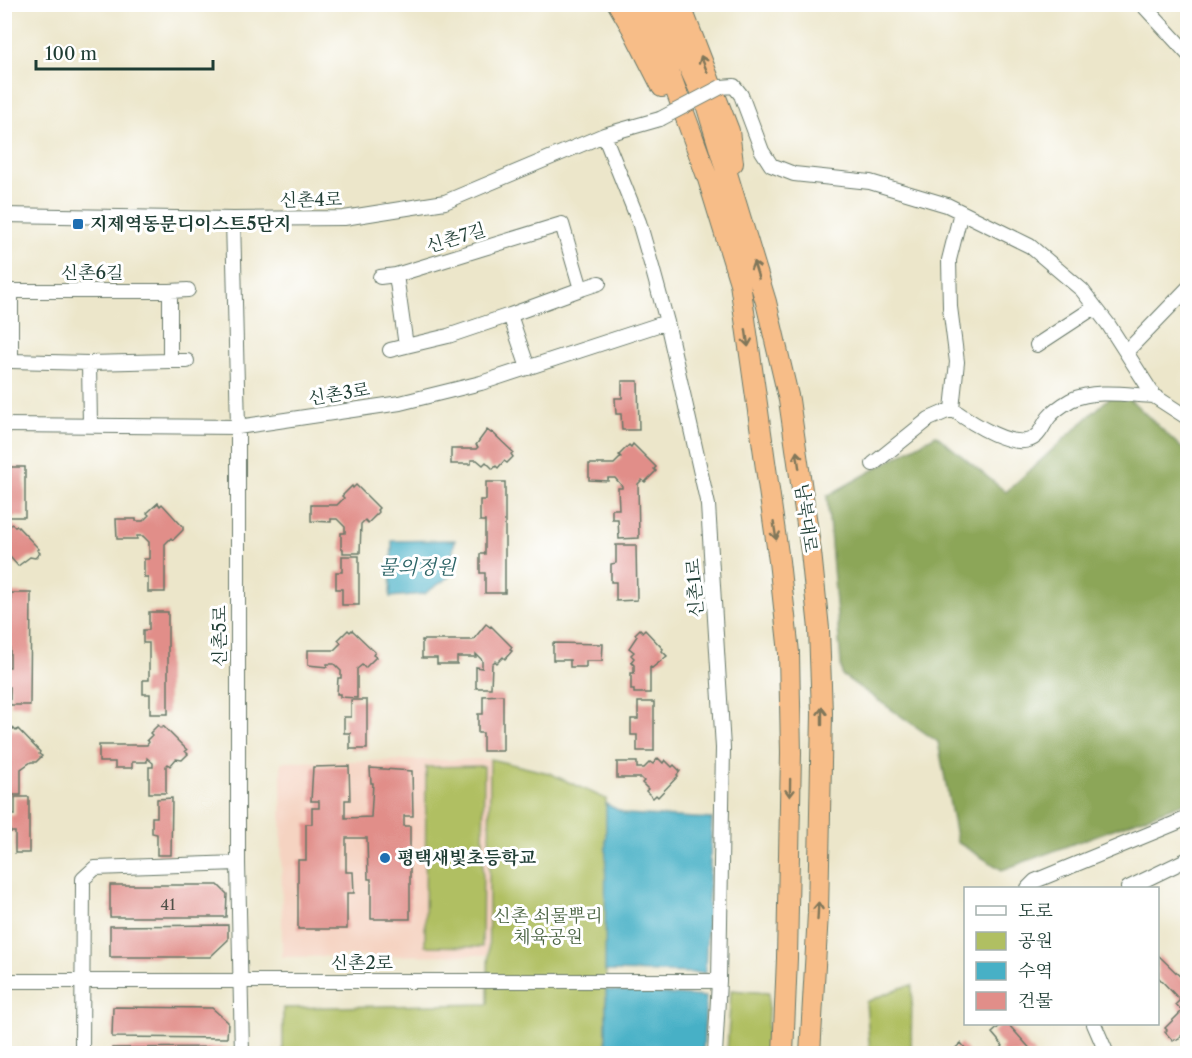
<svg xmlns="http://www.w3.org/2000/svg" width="1192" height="1058" viewBox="0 0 1192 1058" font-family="'Libre Caslon Text','Noto Serif KR',serif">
  <rect width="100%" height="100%" fill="#fff"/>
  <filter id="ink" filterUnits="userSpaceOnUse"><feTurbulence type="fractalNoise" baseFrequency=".0167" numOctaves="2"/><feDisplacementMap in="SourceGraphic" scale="12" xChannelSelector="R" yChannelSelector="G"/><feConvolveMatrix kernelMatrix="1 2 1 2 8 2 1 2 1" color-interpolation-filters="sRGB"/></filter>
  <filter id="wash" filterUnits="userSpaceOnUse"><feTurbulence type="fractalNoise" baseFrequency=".008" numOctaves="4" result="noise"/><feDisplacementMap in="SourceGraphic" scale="24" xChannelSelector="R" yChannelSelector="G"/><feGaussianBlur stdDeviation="1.35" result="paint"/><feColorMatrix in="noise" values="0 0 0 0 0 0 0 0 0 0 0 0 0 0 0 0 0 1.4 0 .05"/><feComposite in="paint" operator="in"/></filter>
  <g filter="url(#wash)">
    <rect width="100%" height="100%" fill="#ece6ca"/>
    <!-- built -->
    <path fill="#f5d3c1" d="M490,759L487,955L282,957L281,762Z"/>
    <!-- green -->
    <path fill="#b0bf62" stroke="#687e4b" stroke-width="1.5" d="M490,759L549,773L606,799V1053L283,1054V1008L488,1004Z
      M484,766L482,947L425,946L426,767Z
      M912,985L911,1053H870L866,1002L900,988Z
      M731,990L769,993L766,1053H727Z"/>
    <!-- forest -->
    <path fill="#8ca658" stroke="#567246" stroke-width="1.5" d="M1119,389L1187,453V802L1002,870L957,842L938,742L842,675L827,496L936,435L1006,492Z"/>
    <!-- water -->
    <path fill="#47b0c6" stroke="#33767d" stroke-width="1.5" d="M455,540L449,577L424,594L390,597L392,541Z
      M606,804L626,814L712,819L705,973L605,971Z
      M606,990L706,997L703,1053H606Z"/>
    <g id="blocks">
      <!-- building -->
      <path fill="#e18e89" d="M622,381H638L639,430H622L621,414H616L615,398H622Z
        M487,430L491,433L492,432L513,452L511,454L513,457L507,463L504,461L498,468L496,466L493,469L486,462L483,465L477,460H471V464H451V449H476L478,447L476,445Z
        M633,444L656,467L654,469L656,471L645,482L642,480L638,484L639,538L619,539L618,519H612V509H619L618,488H622V486L615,478H608V481L589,480V464H614L621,457L619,455L629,445L631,447Z
        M8,467H25V517H7L4,482H8Z
        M486,482H505V593H485V573H480V554H485V521H480V500H486Z
        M356,485L379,508L377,510L379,512L368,523L365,520L361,524L360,553H343V549H341V533H345V527L337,519H331V522L311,521V505H337L344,498L342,496L352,486L353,488Z
        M158,503L160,506L162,504L183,527V530L173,540L171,538L165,544V592H148V577H144V559H149V542L143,536H137V539H117L116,519H136V521H143L149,515L147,513Z
        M12,524L15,527L17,526L39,549L37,550L40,553L35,558L30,557L18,566L10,557H4V531Z
        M616,545H636L637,600L616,601V582H611V564L616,563Z
        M342,556H359V605H342V589H336V572H342Z
        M11,593H31L30,705H10V687H5V667H10V631H4V616H10Z
        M149,612H168V714H150V694H143V680H149V643H143V630H149Z
        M486,624L490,627L491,626L512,647L510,649L512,651L505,659L503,657L497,663L495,661L492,664L491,688H476V667L482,668V660L476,654V657H457V664H437V658H422V640H473Z
        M640,629L643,632L645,630L663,649L662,651L667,656L652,668L650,667V693H634V690H631V673H634V665L631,662L634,658L631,655L634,652L629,648L637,636L635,634Z
        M348,630L350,632L352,630L375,652L373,655L376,657L365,668L362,665L357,669V698L340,697V694H337L338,678H341V671L334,664H327V667L308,665V650H334L341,643L338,640Z
        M553,643L603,644L602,661H586V667H570V660H553Z
        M503,695V751H483V733H478V714H483V696Z
        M351,700H367V749H350V733H344V717H351Z
        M638,702H654V751H637V735H631V719H638Z
        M158,725L161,728L163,726L187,750L185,751L188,754L182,760L176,759L170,766L168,764L166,766V793H149V767H153V763L147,758V762H132V768H115V762H99V745H147L149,742L147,740L152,735L150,733Z
        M13,728L16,731L18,729L40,752L39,754L42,756L36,762H31L21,769V795H4V769H8V766L4,763V740L7,737L6,736Z
        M658,758L663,763L665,760L672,767L674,765L680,771L677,775L678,776L658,797L656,795L653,798L646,791L648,789L642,783L644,781L641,778H617V762H637V768H644L650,762L653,764Z
        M349,766L350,800H345V818L371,817L373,783H371L370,768L412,771L413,816H404V826H410V919H371V879H368L367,838H346V872H353L354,893H347V929H298V860H306V824H312V808H319V801H311L313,767Z
        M15,797H29V853H15V832H10V815H15Z
        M172,798L171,855H157V834L152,833V817H157V799Z
        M110,885H218L227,894L226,917H110Z
        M228,925V940L210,957H110V926Z
        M1158,955L1188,984V1029L1177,1040L1175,1039L1173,1041L1165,1032L1167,1030L1165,1028L1182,1011L1176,1004L1180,1000L1158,977Z
        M113,1007L212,1008L228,1022L227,1038L112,1037Z
        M1002,1024H1008L1035,1054H1004L1000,1049L1003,1046L992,1033Z
        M961,1043L970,1054H949Z
        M227,1047V1054H112V1048Z"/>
    </g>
  </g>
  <g filter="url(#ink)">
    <use href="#blocks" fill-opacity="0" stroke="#677868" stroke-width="1.5"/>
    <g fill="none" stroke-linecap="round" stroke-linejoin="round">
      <defs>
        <path id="minor" d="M1142,4L1188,54
          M721,87L734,86L741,95L762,151L771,165L794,174L870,182L947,205L1030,246L1082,290L1108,324L1154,396L1188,418
          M604,135L639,222L652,267L667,322L708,505L723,748L719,981L715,1054
          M4,215L233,219L344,218L445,202L604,135L660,119
          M233,219L238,427V863L242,1054
          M380,277L396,275
          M581,289L599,283
          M170,291L188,290
          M510,315L581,289L562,224L396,275L406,346L448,336L510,315L528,368
          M1037,345L1095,307
          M390,350L406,346
          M1127,351L1188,288
          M170,361H187
          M89,363L11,361V291H170V361L89,363L90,425
          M952,409L957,362L950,307L949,260L961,212
          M4,425L238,427L400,403L481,383L667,322
          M873,464L929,419L952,409C969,421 1017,454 1036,436C1042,431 1044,423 1049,417C1054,411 1064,404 1071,400C1095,389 1128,395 1154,396
          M1028,888L1035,881L1188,818
          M1128,888L1188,859
          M4,981H719
          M1094,1024L1107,1054
          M82,1054L83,879L95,868L238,863"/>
        <path id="highway" d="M618,4L632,28L662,87
          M638,4L666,63L708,179L740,283L779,561L789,653L791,753L787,958L783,1054
          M660,4L706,104L766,302L789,400L811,552L819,629L822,713L818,913L810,1054
          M680,4L729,131L733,163"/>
      </defs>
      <!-- minor casing -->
      <use href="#minor" stroke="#677868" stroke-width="16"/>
      <!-- highway casing -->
      <use href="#highway" stroke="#677868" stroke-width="22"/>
      <!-- minor -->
      <use href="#minor" stroke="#fff" stroke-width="14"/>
      <!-- highway -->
      <use href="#highway" stroke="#f7bd88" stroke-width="20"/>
      <defs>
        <path id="minor-bridge" d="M660,119L721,87"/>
      </defs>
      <!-- minor-bridge casing -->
      <use href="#minor-bridge" stroke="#677868" stroke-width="16" stroke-linecap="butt"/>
      <!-- minor-bridge -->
      <use href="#minor-bridge" stroke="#fff" stroke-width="14"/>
    </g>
    <!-- one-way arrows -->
    <defs><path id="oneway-shaft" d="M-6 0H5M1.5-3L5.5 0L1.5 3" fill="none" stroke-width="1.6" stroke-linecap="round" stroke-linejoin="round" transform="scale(1.5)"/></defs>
    <g stroke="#80775a">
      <use href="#oneway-shaft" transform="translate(704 64) rotate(-112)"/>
      <use href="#oneway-shaft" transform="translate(756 270) rotate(-107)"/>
      <use href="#oneway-shaft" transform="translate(747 338) rotate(82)"/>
      <use href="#oneway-shaft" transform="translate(798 460) rotate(-98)"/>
      <use href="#oneway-shaft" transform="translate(775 531) rotate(81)"/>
      <use href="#oneway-shaft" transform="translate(822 716) rotate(-90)"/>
      <use href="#oneway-shaft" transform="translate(790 788) rotate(91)"/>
      <use href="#oneway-shaft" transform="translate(818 911) rotate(-87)"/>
    </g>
  </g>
  <!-- markers -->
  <g fill="#1f6fb2" stroke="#fff" stroke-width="2">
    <rect x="72" y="218" width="12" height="12" rx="3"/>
    <circle cx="385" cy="858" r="6"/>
  </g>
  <g text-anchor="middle" stroke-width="6" stroke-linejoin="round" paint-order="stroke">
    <!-- number labels -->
    <g font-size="15" fill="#505149">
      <text x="168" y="910">41</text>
    </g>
    <!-- street labels -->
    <g font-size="18" fill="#1f3d34" stroke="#fff">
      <text transform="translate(311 200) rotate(-1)" y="6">신촌4로</text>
      <text transform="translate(456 238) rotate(-17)" y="6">신촌7길</text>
      <text x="92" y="279">신촌6길</text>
      <text transform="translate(339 394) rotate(-9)" y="6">신촌3로</text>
      <text transform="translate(806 518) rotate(82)" y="6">남북대로</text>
      <text transform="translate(695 588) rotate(-94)" y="6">신촌1로</text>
      <text transform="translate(220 636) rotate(-90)" y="6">신촌5로</text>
      <text x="362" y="969">신촌2로</text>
    </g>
    <!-- poi labels -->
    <g font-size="18" font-weight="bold" fill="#1f3d34" stroke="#fff" text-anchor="start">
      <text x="90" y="230">지제역동문디이스트5단지</text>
      <text x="397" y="864">평택새빛초등학교</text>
    </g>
    <!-- park labels -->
    <g font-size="18" fill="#4a6442" stroke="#fff">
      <text x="548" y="922">신촌 쇠물뿌리<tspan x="548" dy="21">체육공원</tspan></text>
    </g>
    <!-- water labels -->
    <g font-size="20" font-style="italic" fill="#2d6567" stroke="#fff">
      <text x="417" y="574">물의정원</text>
    </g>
  </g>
  <!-- margin -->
  <rect width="1192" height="1058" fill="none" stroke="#fff" stroke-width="24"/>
  <!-- legend -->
  <rect x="964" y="887" width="195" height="138" fill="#ffffff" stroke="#a5b1ae" stroke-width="1.5"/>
  <rect x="976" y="906" width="30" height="9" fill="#ffffff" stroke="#a5b1ae" stroke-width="1.5"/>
  <text x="1018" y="917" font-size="18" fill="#1f3d34">도로</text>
  <rect x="976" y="932" width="30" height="18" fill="#b0bf62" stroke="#a5b1ae" stroke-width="1.5"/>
  <text x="1018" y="947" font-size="18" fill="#1f3d34">공원</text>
  <rect x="976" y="962" width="30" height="18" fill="#47b0c6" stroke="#a5b1ae" stroke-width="1.5"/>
  <text x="1018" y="977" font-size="18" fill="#1f3d34">수역</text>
  <rect x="976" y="992" width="30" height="18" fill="#e18e89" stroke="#a5b1ae" stroke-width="1.5"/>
  <text x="1018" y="1007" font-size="18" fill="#1f3d34">건물</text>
  <!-- scale -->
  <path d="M36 60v9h177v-9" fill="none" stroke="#1f3d34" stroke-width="3"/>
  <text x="45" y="60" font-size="18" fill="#1f3d34" stroke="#ffffff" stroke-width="4.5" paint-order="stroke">100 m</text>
</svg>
